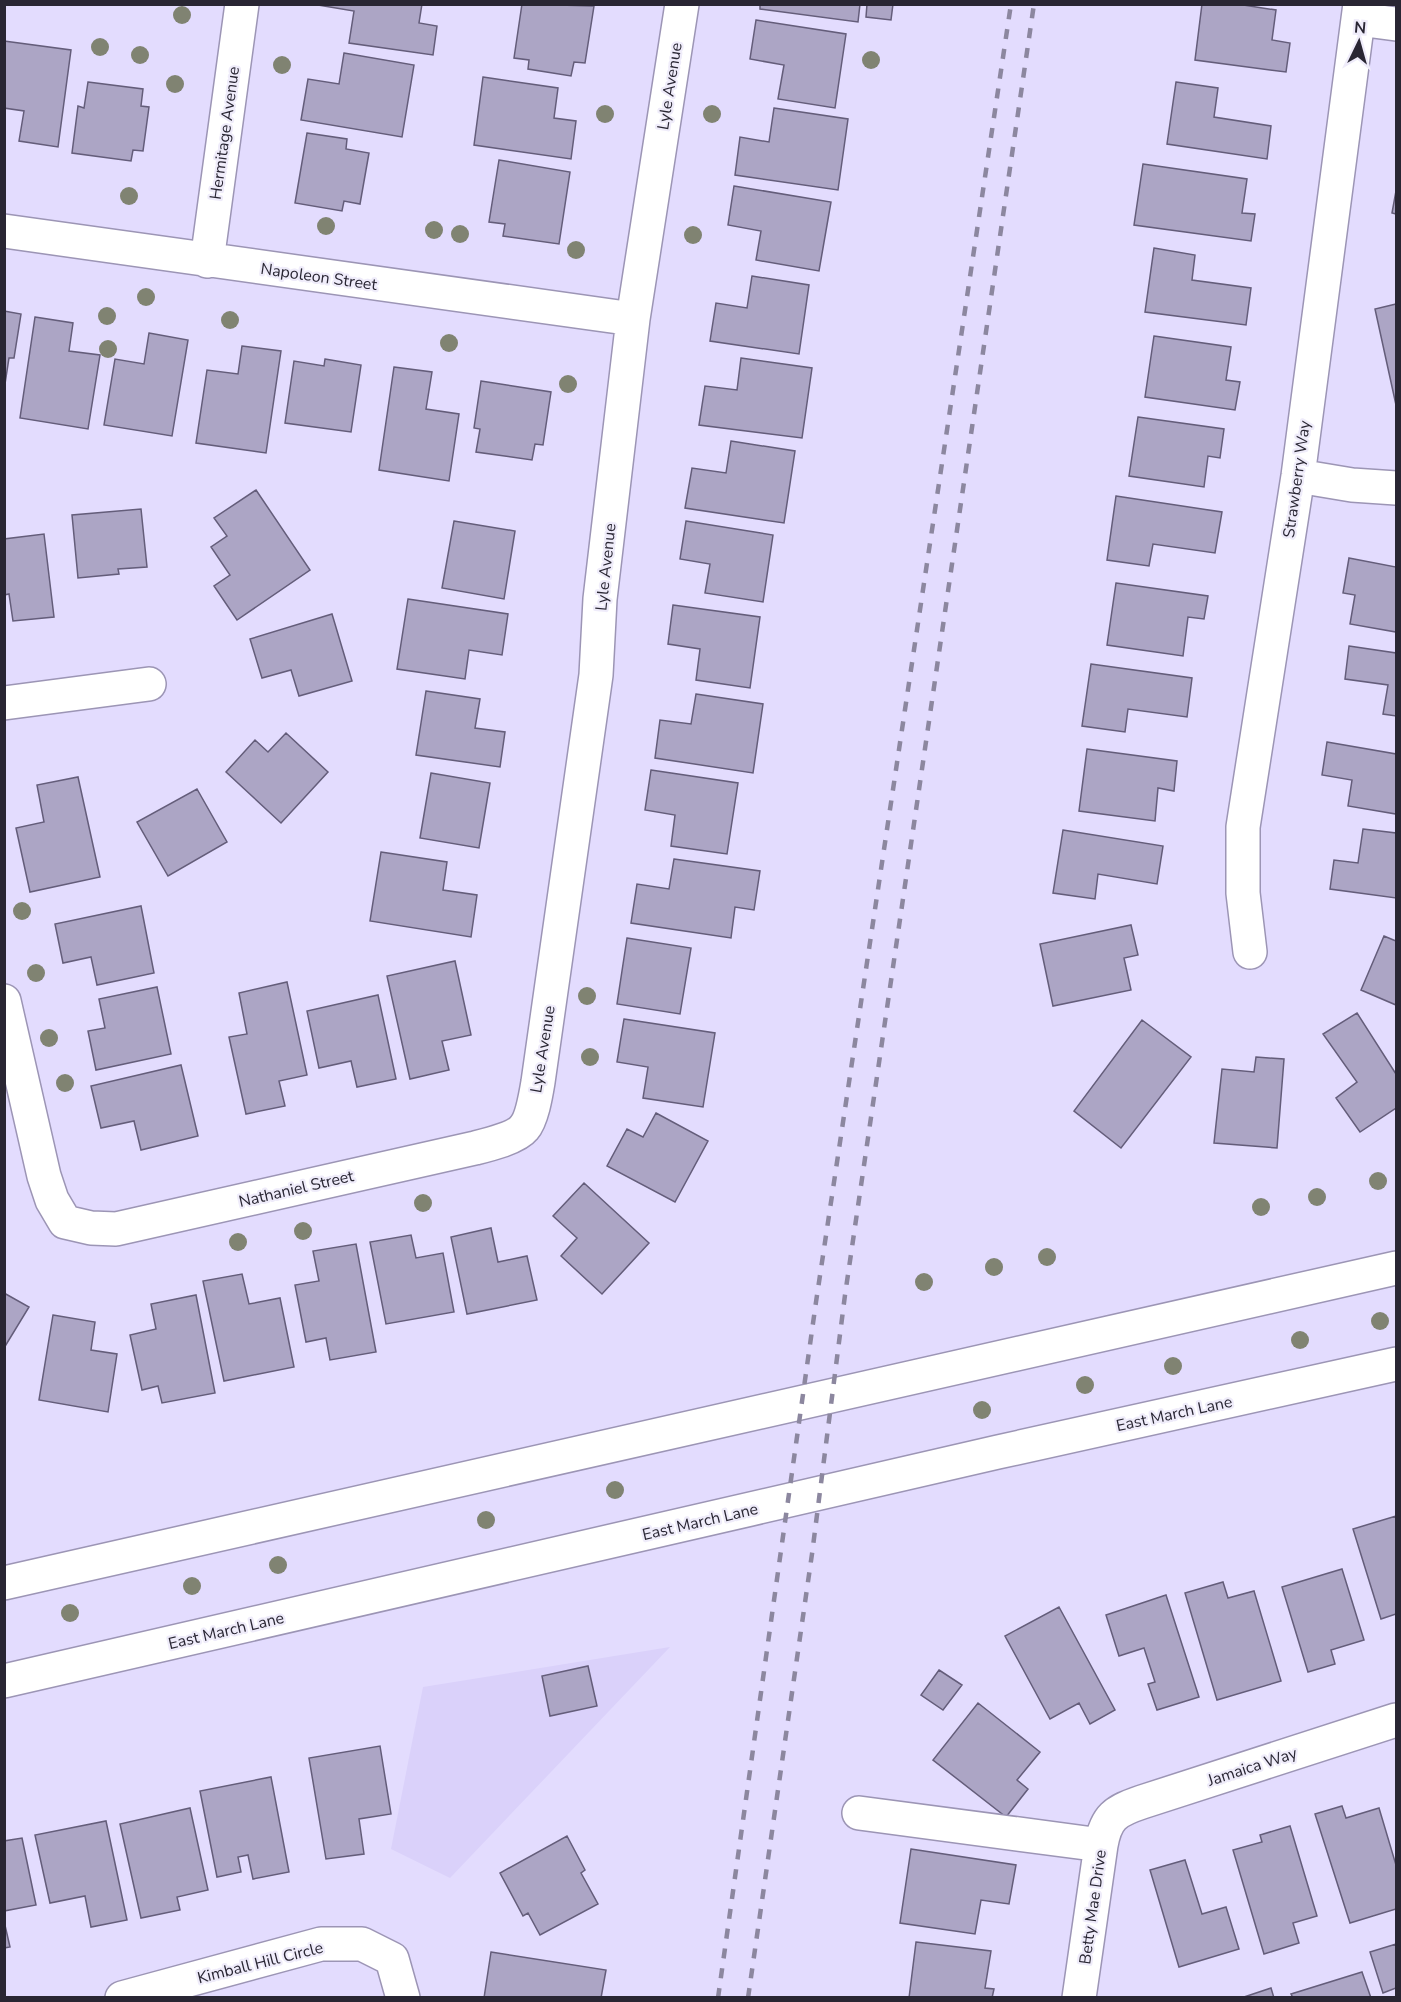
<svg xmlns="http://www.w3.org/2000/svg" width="1401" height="2002" viewBox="0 0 1401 2002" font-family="'Nunito Sans',sans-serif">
  <rect width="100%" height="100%" fill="#e3dcfe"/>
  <!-- built -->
  <path fill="#dad1fa" d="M670,1647L450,1878L391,1849L423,1687Z"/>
  <!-- building -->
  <path fill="#aca5c5" stroke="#645d7a" stroke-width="1.5" d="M422,4L419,23L437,26L433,55L349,43L354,11L318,5Z
    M522,4L594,6L585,63L574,62L571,76L528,69L529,60L514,58Z
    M760,4H860L858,22L760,9Z
    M867,4H893L891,20L866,17Z
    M1202,4H1237L1276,10L1272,40L1290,43L1286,72L1195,60Z
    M756,20L846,34L835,108L778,99L784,65L750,59Z
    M4,41L71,50L58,147L19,141L24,111L4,108Z
    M344,53L414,65L402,137L301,120L308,79L339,84Z
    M483,77L558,88L554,118L576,121L571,159L474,145Z
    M88,82L143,89L141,106L149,107L143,151L133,150L131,161L72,153L78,106L84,108Z
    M1176,82L1218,88L1214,117L1271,126L1267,159L1167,144Z
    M774,108L848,119L838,190L735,175L740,137L769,142Z
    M307,133L347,139L346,149L369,153L360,204L344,201L342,211L295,203Z
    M499,160L570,172L559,244L503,236L505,224L489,222Z
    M1143,164L1247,179L1242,213L1255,214L1251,241L1134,225Z
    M734,186L831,202L819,271L756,260L761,231L728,225Z
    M1396,191V214L1392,213Z
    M1154,248L1195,255L1192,280L1251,288L1246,325L1145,312Z
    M752,276L809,285L799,354L710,341L716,303L747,308Z
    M1396,304V405L1375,309Z
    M4,311L21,314L14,358H9L5,384Z
    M35,317L73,323L69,351L100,355L88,429L20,418Z
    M149,333L188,340L172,436L104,425L115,359L144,364Z
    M1154,336L1231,347L1226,380L1240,382L1235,410L1145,397Z
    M242,346L281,351L266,453L196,443L207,370L238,374Z
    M741,358L812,368L802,438L699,425L705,386L737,390Z
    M325,359L361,365L351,432L285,423L294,361L324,366Z
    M394,367L432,372L426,409L459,414L449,481L379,470Z
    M481,381L551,392L543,445L535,444L532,460L476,452L480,429L474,428Z
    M1138,417L1224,429L1220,458L1208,456L1204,487L1129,476Z
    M731,441L795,451L784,523L685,508L692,468L726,473Z
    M256,490L310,570L237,620L214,586L230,575L211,547L227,536L214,518Z
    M1116,496L1222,512L1215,553L1153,544L1149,566L1107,560Z
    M141,509L147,567L118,569L119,574L78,578L72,515Z
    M454,521L515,531L504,599L442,588Z
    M686,521L773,535L763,602L705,593L710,564L680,559Z
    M44,534L54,617L13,621L9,594L4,595V539Z
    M1349,558L1396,567V632L1350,624L1355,595L1343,593Z
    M1116,583L1208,596L1204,619L1188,617L1183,656L1107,645Z
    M408,599L508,614L502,655L469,650L465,679L397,669Z
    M673,605L760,617L750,688L696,680L700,649L668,644Z
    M332,614L352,681L299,696L291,670L262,678L250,639Z
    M1349,646L1396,653V716L1383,714L1388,685L1345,679Z
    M1091,664L1192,678L1187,717L1128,709L1125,732L1082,726Z
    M426,691L480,699L475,728L505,732L500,767L416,755Z
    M696,694L763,704L753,773L655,758L660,720L691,724Z
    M286,733L328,772L281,823L226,772L255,740L268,752Z
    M1327,742L1396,754V814L1348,806L1352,780L1322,775Z
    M1087,749L1177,761L1174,791L1158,788L1155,821L1079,811Z
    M651,770L738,783L727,854L671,846L675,815L645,810Z
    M431,773L490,783L479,848L420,838Z
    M78,777L100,877L30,892L16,828L44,822L37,785Z
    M197,789L227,842L168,876L137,822Z
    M1363,829L1396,833V898L1330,889L1334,860L1358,863Z
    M1063,830L1163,846L1157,884L1098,874L1095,899L1053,893Z
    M381,852L447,862L443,890L477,895L471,937L370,921Z
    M674,859L760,871L754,910L735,907L731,938L631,923L637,884L669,889Z
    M141,906L154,973L97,985L91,957L63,963L55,924Z
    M1131,925L1138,955L1124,958L1131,990L1053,1006L1040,944Z
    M1384,936L1396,941V1005L1361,990Z
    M627,938L691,948L680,1014L617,1004Z
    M455,961L471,1035L442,1041L449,1070L410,1079L387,976Z
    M287,982L307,1075L279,1081L285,1106L246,1114L229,1037L247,1034L239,993Z
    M157,987L171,1054L96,1070L88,1031L105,1028L99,999Z
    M378,995L396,1079L357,1087L351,1061L319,1068L307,1011Z
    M1357,1013L1396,1074V1108L1360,1132L1336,1098L1357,1082L1323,1034Z
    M624,1019L715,1033L703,1107L643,1098L648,1067L617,1062Z
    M1142,1020L1191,1057L1121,1148L1074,1111Z
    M1256,1057L1284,1059L1277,1148L1214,1143L1222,1069L1254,1072Z
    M181,1065L198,1136L141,1150L134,1121L101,1128L91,1086Z
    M656,1113L708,1141L675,1202L607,1166L627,1129L643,1137Z
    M584,1183L649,1243L602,1294L561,1256L577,1238L553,1216Z
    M491,1228L498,1262L527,1256L537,1300L467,1314L451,1237Z
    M411,1235L416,1258L443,1253L454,1312L386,1324L370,1242Z
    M356,1244L376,1352L330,1360L326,1338L306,1342L295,1285L319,1281L313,1251Z
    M242,1274L249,1304L280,1298L294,1367L224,1381L203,1281Z
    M4,1293L29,1307L4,1348Z
    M196,1295L215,1393L162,1403L158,1386L142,1390L130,1335L156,1329L151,1304Z
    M53,1315L95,1322L91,1350L117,1354L108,1412L39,1400Z
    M1396,1516V1614L1381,1619L1353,1529Z
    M1342,1569L1364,1640L1331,1650L1335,1664L1308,1672L1282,1587Z
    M1223,1582L1228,1598L1254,1591L1281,1681L1217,1700L1185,1593Z
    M1166,1595L1199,1697L1157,1710L1148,1684L1155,1682L1144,1648L1119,1656L1106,1615Z
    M1059,1607L1115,1710L1090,1724L1079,1703L1050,1719L1005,1636Z
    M588,1666L597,1706L550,1716L542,1676Z
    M939,1670L962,1685L943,1710L921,1695Z
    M978,1703L1040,1752L1017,1780L1028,1789L1006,1817L933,1760Z
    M380,1746L391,1814L359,1819L364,1854L326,1859L309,1758Z
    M271,1777L289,1872L253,1879L248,1855L238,1857L241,1872L217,1877L200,1791Z
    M1342,1806L1346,1818L1379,1808L1396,1865V1909L1350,1923L1315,1814Z
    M190,1808L208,1890L177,1897L180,1910L141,1918L120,1824Z
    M106,1821L127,1920L91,1927L85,1896L50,1903L35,1835Z
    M1290,1826L1317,1916L1293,1923L1299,1943L1264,1954L1233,1850L1262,1842L1260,1835Z
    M567,1836L585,1870L581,1873L598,1904L540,1935L528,1913L523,1916L500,1873Z
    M22,1838L36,1905L4,1911V1841Z
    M911,1849L1016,1865L1009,1904L981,1900L975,1934L900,1923Z
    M1185,1860L1202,1914L1226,1907L1239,1949L1179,1967L1150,1870Z
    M4,1921L10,1947L4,1948Z
    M916,1942L991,1951L985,1988L994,1989L992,1998H909Z
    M1396,1944V1988L1383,1993L1370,1952Z
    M491,1952L606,1970L601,1998H484Z
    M1362,1972L1371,1998H1293L1291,1994Z
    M1271,1988L1274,1998H1241Z"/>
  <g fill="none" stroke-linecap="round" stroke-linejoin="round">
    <defs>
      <path id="minor" d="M1358,19L1396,24
        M4,231L633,319
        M207,261L242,4
        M1298,476L1352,485L1396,488
        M4,703L149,684
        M1250,952L1243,893V827L1298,476L1360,4
        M4,1001L44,1176L52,1200L65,1222L91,1228L116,1229L475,1148C487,1145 516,1138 524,1128C532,1119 536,1094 538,1082L596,675L600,599L633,319L682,4
        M859,1813L1101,1845
        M122,1998L321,1944H362L392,1959L403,1998
        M1079,1998L1101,1845C1106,1817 1115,1811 1142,1802L1396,1720"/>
      <path id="major" d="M4,1583L1396,1268
        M4,1681L998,1452L1396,1364"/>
    </defs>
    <!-- minor casing -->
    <use href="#minor" stroke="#9c95b5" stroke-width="36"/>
    <!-- major casing -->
    <use href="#major" stroke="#9c95b5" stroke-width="36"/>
    <!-- minor -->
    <use href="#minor" stroke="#fff" stroke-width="33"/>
    <!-- major -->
    <use href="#major" stroke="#fff" stroke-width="33"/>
    <!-- rail -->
    <path stroke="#8c879f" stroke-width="4.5" stroke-dasharray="10 10" stroke-linecap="butt" d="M718,1998L816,1302L1011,4
      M748,1998L812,1554L845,1295L1034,4"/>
  </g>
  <!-- trees -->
  <g fill="#808372">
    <circle cx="182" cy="15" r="9"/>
    <circle cx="100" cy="47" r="9"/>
    <circle cx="140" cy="55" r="9"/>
    <circle cx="871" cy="60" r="9"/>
    <circle cx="282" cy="65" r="9"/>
    <circle cx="175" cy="84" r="9"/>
    <circle cx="605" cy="114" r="9"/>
    <circle cx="712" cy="114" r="9"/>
    <circle cx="129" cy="196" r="9"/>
    <circle cx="326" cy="226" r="9"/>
    <circle cx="434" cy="230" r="9"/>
    <circle cx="460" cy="234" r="9"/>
    <circle cx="693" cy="235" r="9"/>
    <circle cx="576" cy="250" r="9"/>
    <circle cx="146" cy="297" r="9"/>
    <circle cx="107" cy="316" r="9"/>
    <circle cx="230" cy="320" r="9"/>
    <circle cx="449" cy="343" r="9"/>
    <circle cx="108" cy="349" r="9"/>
    <circle cx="568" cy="384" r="9"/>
    <circle cx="22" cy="911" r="9"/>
    <circle cx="36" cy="973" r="9"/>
    <circle cx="587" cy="996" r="9"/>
    <circle cx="49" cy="1038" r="9"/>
    <circle cx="590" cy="1057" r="9"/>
    <circle cx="65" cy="1083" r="9"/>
    <circle cx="1378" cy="1181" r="9"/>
    <circle cx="1317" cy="1197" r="9"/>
    <circle cx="423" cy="1203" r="9"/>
    <circle cx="1261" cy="1207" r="9"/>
    <circle cx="303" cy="1231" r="9"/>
    <circle cx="238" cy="1242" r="9"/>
    <circle cx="1047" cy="1257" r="9"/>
    <circle cx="994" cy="1267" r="9"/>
    <circle cx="924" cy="1282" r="9"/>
    <circle cx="1380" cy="1321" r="9"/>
    <circle cx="1300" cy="1340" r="9"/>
    <circle cx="1173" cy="1366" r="9"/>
    <circle cx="1085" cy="1385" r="9"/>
    <circle cx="982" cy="1410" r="9"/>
    <circle cx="615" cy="1490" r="9"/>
    <circle cx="486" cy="1520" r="9"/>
    <circle cx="278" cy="1565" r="9"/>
    <circle cx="192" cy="1586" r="9"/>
    <circle cx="70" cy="1613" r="9"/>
  </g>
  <g text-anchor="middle" stroke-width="4.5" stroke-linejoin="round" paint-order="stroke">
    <!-- street labels -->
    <g font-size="16" fill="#292633" stroke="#efecfa">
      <text transform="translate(669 86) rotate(-81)" y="6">Lyle Avenue</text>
      <text transform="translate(224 133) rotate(-82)" y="6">Hermitage Avenue</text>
      <text transform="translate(319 276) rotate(8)" y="6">Napoleon Street</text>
      <text transform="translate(1296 479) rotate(-82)" y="6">Strawberry Way</text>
      <text transform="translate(605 567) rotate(-84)" y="6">Lyle Avenue</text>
      <text transform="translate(542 1049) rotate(-81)" y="6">Lyle Avenue</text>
      <text transform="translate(296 1188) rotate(-13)" y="6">Nathaniel Street</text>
      <text transform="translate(1174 1413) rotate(-12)" y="6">East March Lane</text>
      <text transform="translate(700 1521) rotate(-13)" y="6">East March Lane</text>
      <text transform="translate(226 1630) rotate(-13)" y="6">East March Lane</text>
      <text transform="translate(1252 1766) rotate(-18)" y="6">Jamaica Way</text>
      <text transform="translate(1092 1907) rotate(-82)" y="6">Betty Mae Drive</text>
      <text transform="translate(260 1962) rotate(-14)" y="6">Kimball Hill Circle</text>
    </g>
  </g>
  <!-- border -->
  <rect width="1401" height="2002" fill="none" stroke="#292633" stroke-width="12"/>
  <!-- north arrow -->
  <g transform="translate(1359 42) rotate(5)" stroke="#efecfa" stroke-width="4.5" paint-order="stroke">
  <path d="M0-4.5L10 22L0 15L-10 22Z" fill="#292633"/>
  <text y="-9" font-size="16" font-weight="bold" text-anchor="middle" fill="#292633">N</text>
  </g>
</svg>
